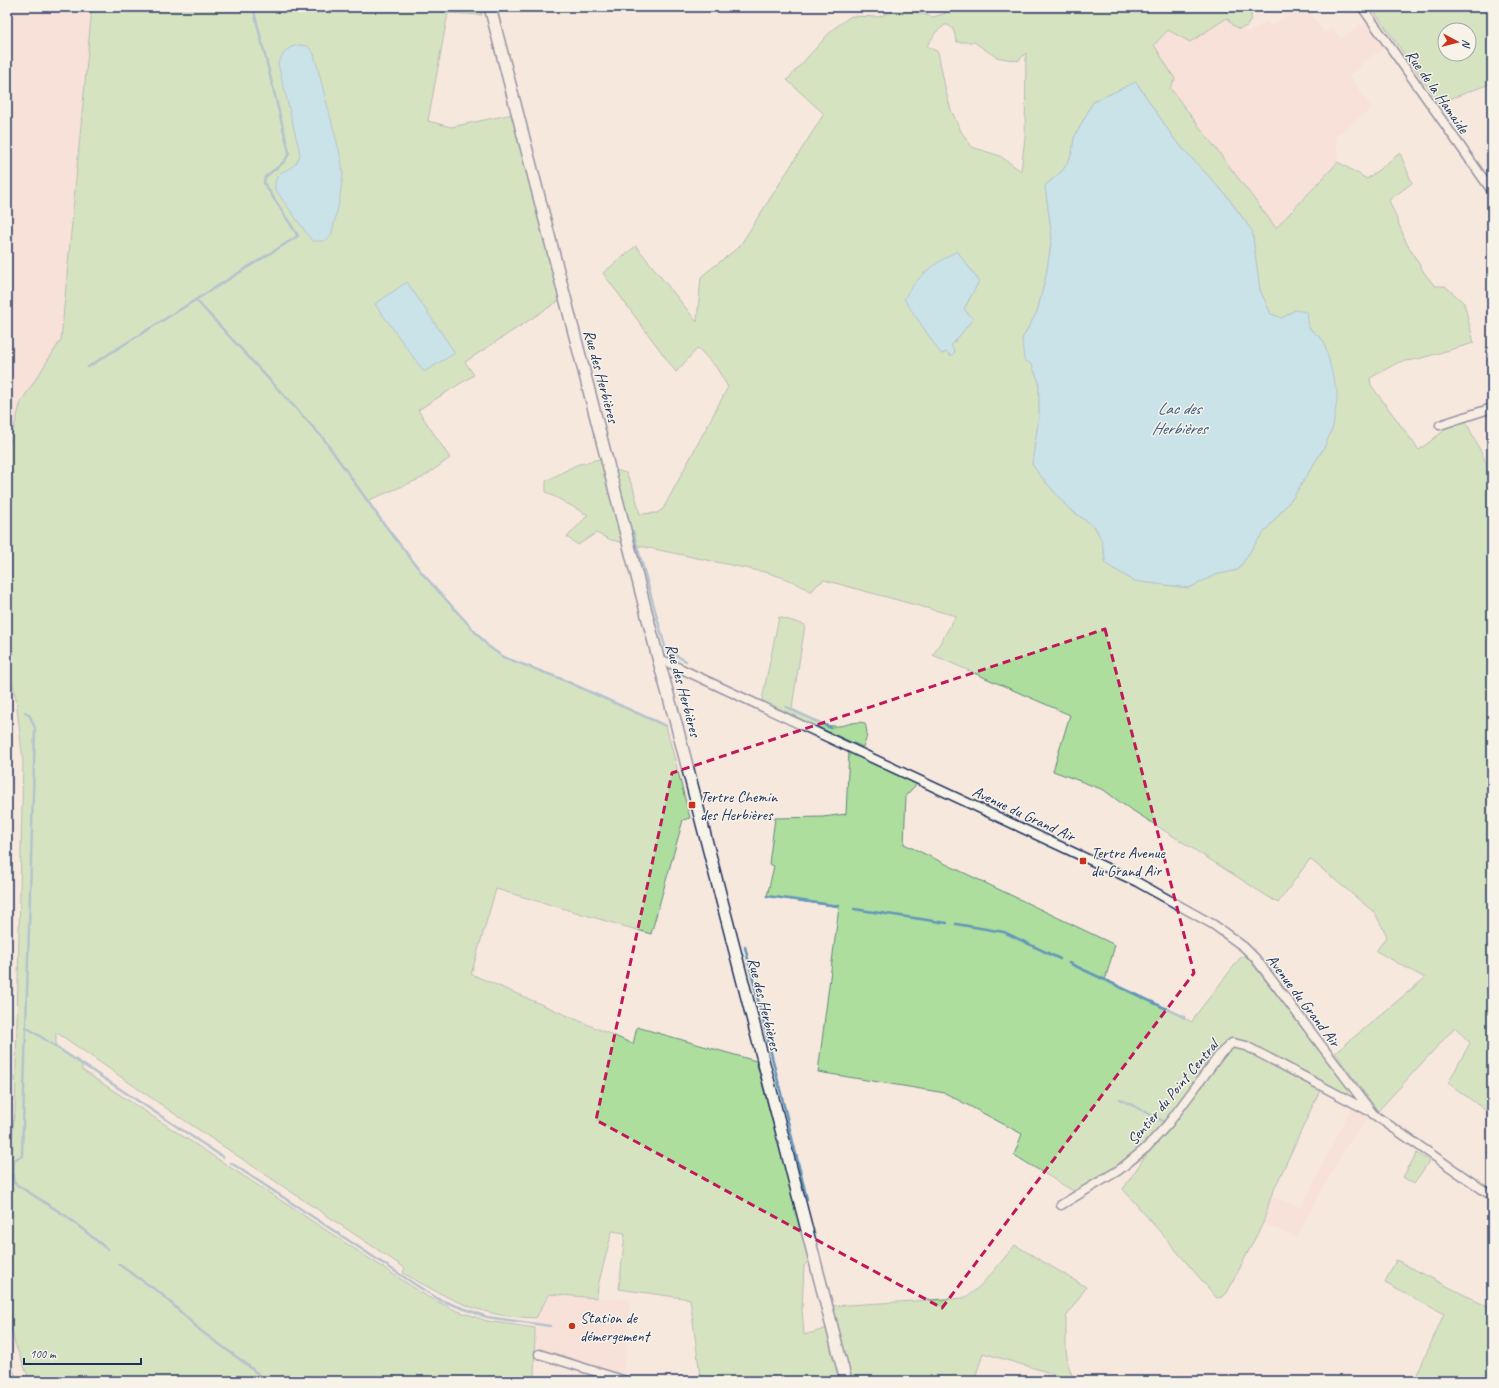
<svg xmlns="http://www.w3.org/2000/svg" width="1499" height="1388" viewBox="0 0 1499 1388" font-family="Caveat,sans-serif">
  <rect width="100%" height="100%" fill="#f7e8de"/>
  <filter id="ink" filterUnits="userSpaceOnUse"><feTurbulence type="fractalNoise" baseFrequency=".025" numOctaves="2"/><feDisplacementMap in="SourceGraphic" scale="8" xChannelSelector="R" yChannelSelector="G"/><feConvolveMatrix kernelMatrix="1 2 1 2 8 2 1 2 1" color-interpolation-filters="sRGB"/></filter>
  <g filter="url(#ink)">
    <!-- built -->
    <path fill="#f7dad2" d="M10,7H92L61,340L21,402L7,453V33Z
      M1300,7H1307L1324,33L1333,27L1340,39L1359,27L1357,24L1374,25L1389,46L1360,63L1362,66L1349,75L1372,108L1336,136L1338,162L1276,228L1170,88L1154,45L1169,30L1190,42L1227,18L1233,25L1239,29L1249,32L1267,21L1271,26Z
      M1352,1105L1372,1115L1348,1143L1296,1238L1263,1223L1271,1196L1301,1208Z
      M549,1294L631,1300L622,1380L539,1354V1347L535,1345L536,1318Z"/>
    <!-- green -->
    <path fill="#adde9e" stroke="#64867e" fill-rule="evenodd" d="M92,7H480L482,15L448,13L428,121L451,127L513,114L560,300L465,362L474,375L418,410L450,458L422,478L367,501L422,573L488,646L503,657L559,678L666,726L690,818L683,820L651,934L496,889L471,974L633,1044L637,1027L756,1061L810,1260L804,1266L802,1308L804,1335L828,1328L840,1381H700V1375L690,1299L619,1289L625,1233L612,1231L598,1286L597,1298L549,1294L536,1318C523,1317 509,1317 496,1314C462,1307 433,1290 403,1273L405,1268L166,1108L56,1032V1047L82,1065V1070L428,1297L455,1310L487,1321L535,1328L534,1381H30L15,1344L7,1312V1175L15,1110L23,761L16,699L7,657V453L21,402L61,340Z
      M944,7H1252L1251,19L1247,26L1239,29L1233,25L1227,18L1190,42L1168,30L1154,45L1175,79L1170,88L1276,228L1338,162L1367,179L1400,153L1412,183L1389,200L1407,244L1425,274L1435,286H1445L1464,303L1474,343L1418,359L1399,362L1370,378L1371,385L1419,450L1441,433L1453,421L1464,418L1492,474V1115L1448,1083L1470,1043L1455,1027L1378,1111L1335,1053L1425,978L1376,951L1387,936L1375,913L1310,859L1278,903L1121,803L1104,790L1053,771L1070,715L933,655L956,616L824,580L817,585L811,592C798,583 785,578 769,573L611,540L596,533L578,545L567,537L588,515L546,492V481L576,465L607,457L609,468L626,473L633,487L640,514L657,513L663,509L728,387L716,367L698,348L676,372L603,273L636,246L697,322L701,277L708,271L739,247L824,114L787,80L833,29L851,16L878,17L901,8L933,17L946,13ZM945,25H948L953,29L957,42H974L996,57L1018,61L1026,53L1025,137L1021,171L1000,156L972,147L962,133L951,110L946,92L938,52L927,46L936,32ZM1136,82L1175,140L1226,195L1252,231L1260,290L1271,314L1282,318L1295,310L1309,328L1324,341L1325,446L1294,496L1257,541L1238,570L1215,575L1189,588L1134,581L1106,564L1102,541L1095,527L1068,508L1039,474L1032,464L1039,417V382L1032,365L1022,339L1037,312L1046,276L1052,237L1045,186L1063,170L1072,154L1074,138L1093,102ZM957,251L979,281L964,309L973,319L951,346L955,352L951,356L946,352L941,354Z
      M1371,7H1492V83L1439,103ZM1445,30H1469V54H1445Z
      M779,617L805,625L792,707L793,711C806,717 820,726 834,726C844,727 855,720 865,723C868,733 867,739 863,747L824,730L762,700Z
      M849,751L875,764L917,784L906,795L904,844L1115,945L1105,980L1192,1022L1195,1016L1241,957L1245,955L1351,1089L1345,1095L1232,1041L1147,1143L1127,1161L1075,1192L1014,1155L1022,1134L945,1093L818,1072L839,907L767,896L774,866L769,864L775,818L823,817L846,814Z
      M1237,1046L1320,1090L1271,1196L1263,1223L1227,1293L1223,1297L1217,1298L1123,1189L1155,1142L1228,1048Z
      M1417,1153L1429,1161L1414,1184L1403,1177Z
      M1015,1245L1086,1287L1066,1317V1350L1068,1365L1074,1380L983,1353L974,1381H850L831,1306L963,1298C979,1292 1003,1259 1015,1245Z
      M1396,1260L1492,1309V1381H1462L1450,1376L1447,1381H1414L1444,1314L1385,1283Z"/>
    <!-- water -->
    <path fill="#93ddf5" stroke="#6397b9" d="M300,45L308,46L314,54L341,158L343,173L339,203L331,236L324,241H312L275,189C273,164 297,176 300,153L278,64C283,54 287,46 300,45Z
      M1136,82L1175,140L1226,195L1252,231L1260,290L1271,314L1282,318L1295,310L1307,312L1309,328L1324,341L1337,392V400L1333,427L1325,446L1294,496L1257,541L1238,570L1215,575L1189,588L1134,581L1106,564L1102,541L1095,527L1068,508L1039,474L1032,464L1039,417V382L1032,365L1024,360L1022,339L1037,312L1046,276L1052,237L1045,186L1063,170L1072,154L1074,138L1093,102Z
      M957,251L979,281L964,309L973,319L951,346L955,352L951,356L946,352L941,354L904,299C916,277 935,263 957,251Z
      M407,282L455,353L424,372L375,304Z
      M7,761L10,765L7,903Z
      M7,1355L18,1381H7Z"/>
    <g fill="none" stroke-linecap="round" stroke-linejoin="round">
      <!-- stream -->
      <path stroke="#6397b9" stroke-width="2.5" d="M196,300L323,438L381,520L422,573L488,646L503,657L559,678L666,726
        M88,367L298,236L264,183L265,177C273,170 287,163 289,152L253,7
        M633,531L666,650L686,661
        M786,707L831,728
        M25,712L30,716L35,728L26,1027L223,1157
        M767,896L839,906
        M854,909L947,923
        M956,924L1004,932L1060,959
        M745,947L807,1199
        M1069,963L1184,1017
        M26,1027L22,1156L14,1160L13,1178L14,1183L66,1216L107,1249
        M1120,1099L1165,1122
        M231,1163L419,1287L440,1300L487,1317L550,1326
        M118,1264L159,1292L201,1331L245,1363L266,1381"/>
      <defs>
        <path id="street" d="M1362,7L1492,191
          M1440,425L1492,408
          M658,658L1137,882L1214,925L1244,947L1256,959L1373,1114L1492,1196
          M1061,1205L1119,1170L1146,1148L1168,1124L1221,1053L1232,1043L1246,1046L1367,1110
          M539,1354L626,1381"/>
        <path id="secondary" d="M490,7L658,658L677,727L846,1381"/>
      </defs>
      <!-- street casing -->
      <use href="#street" stroke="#1b2f5e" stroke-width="11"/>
      <!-- secondary casing -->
      <use href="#secondary" stroke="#1b2f5e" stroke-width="14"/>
      <!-- street -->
      <use href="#street" stroke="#f7f3e8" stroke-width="8"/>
      <!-- secondary -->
      <use href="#secondary" stroke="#f7f3e8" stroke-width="11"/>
    </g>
  </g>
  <!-- marked area -->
  <path d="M0 0H1499V1388H0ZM1105,629L1194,973L942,1308L596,1120L672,773Z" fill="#f7e8de" fill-opacity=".55" fill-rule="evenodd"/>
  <path fill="none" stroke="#c2185b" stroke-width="3" stroke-dasharray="8 5" stroke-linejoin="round" d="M1105,629L1194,973L942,1308L596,1120L672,773Z"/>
  <!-- markers -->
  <g fill="#c8321e" stroke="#f7f3e8" stroke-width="1.5">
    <rect x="688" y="801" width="8" height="8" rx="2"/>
    <rect x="1079" y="857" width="8" height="8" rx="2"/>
    <circle cx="572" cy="1326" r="4"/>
  </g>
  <g text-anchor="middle" stroke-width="3" stroke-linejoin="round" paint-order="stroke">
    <!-- street labels -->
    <g font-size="16" fill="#1b2f5e" stroke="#f7f3e8">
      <text transform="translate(1438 91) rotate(55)" y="6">Rue de la Hamaide</text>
      <text transform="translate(602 376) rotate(75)" y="6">Rue des Herbières</text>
      <text transform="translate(684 690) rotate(75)" y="6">Rue des Herbières</text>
      <text transform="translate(1024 813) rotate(25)" y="6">Avenue du Grand Air</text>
      <text transform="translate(1304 1000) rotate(53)" y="6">Avenue du Grand Air</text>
      <text transform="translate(765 1004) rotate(76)" y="6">Rue des Herbières</text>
      <text transform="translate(1172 1092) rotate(-50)" y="6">Sentier du Point Central</text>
    </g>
    <!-- poi labels -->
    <g font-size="16" fill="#1b2f5e" stroke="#f7f3e8" text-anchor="start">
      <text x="700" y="802">Tertre Chemin<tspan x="700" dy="18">des Herbières</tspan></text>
      <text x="1091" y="858">Tertre Avenue<tspan x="1091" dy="18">du Grand Air</tspan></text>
      <text x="580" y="1323">Station de<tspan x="580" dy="18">démergement</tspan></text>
    </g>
    <!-- water labels -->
    <g font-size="17" font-style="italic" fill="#33527c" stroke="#f7f3e8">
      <text x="1179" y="414">Lac des<tspan x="1179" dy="20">Herbières</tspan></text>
    </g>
  </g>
  <!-- margin -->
  <rect width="1499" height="1388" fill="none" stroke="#f7f3e8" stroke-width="24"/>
  <rect x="12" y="12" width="1475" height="1364" fill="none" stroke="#1b2f5e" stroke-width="1.5" filter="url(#ink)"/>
  <!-- north arrow -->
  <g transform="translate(1457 42) rotate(97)"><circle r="19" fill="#f7f3e8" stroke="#9fa5b1"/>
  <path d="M0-3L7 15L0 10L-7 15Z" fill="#c8321e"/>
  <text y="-6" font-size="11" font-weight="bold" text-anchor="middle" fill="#1b2f5e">N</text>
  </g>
  <!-- scale -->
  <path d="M24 1358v6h117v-6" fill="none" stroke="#1b2f5e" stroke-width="2"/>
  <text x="30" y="1358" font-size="12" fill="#1b2f5e" stroke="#f7f3e8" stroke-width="3" paint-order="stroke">100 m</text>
</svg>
